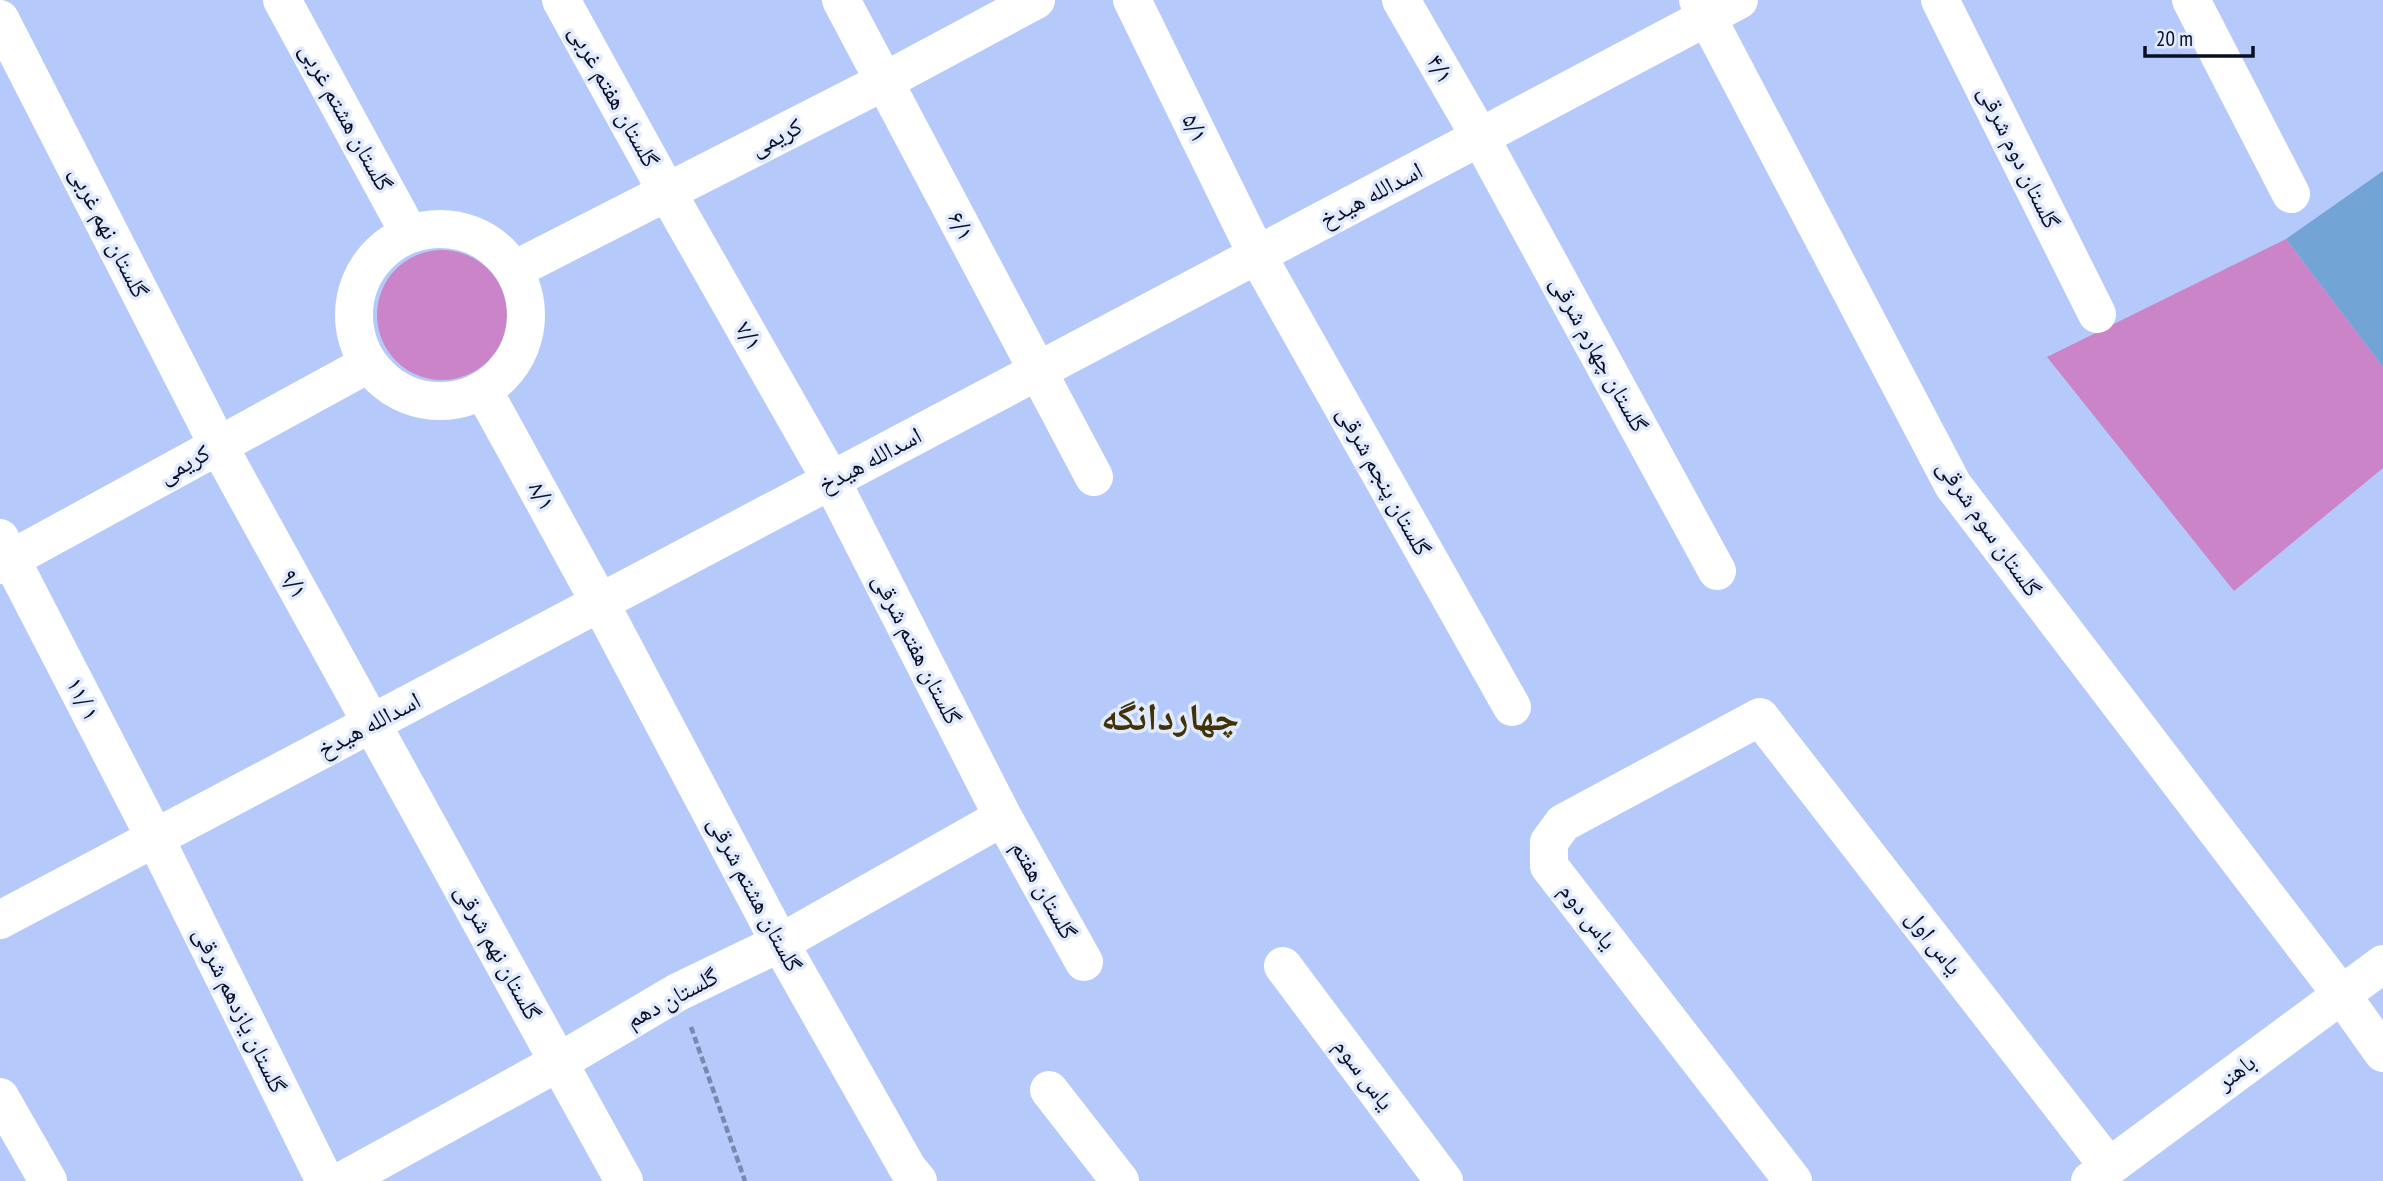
<svg xmlns="http://www.w3.org/2000/svg" width="2383" height="1181" viewBox="0 0 2383 1181" font-family="'PT Sans Narrow','Noto Naskh Arabic',sans-serif">
  <rect width="100%" height="100%" fill="#b5c9fa"/>
  <!-- green -->
  <path fill="#cb84c8" d="M2286,239L2383,367V468L2234,591L2047,357Z
    M377 315a65 65 0 1 1 130 0a65 65 0 1 1-130 0Z"/>
  <!-- building -->
  <path fill="#72a5d6" d="M2383,171V367L2286,239Z"/>
  <g fill="none" stroke-linecap="round" stroke-linejoin="round">
    <!-- path -->
    <path stroke="#7988af" stroke-width="4.5" stroke-dasharray="7 3.5" stroke-linecap="butt" d="M691,1027L745,1181"/>
    <!-- minor -->
    <path stroke="#fff" stroke-width="38" d="M282,0L409,233
      M561,0L667,192L831,480L1003,817L1084,962
      M841,0L1094,477
      M1132,0L1257,255L1512,707
      M1401,0L1480,137L1717,571
      M1698,0L1953,485L2341,994L2383,1053
      M1940,0L2097,314
      M2191,0L2291,194
      M0,19L218,445L624,1181
      M483,390L600,603L780,943L908,1169L918,1181
      M0,538L155,838L325,1181
      M0,920L1739,0
      M1283,966L1444,1181
      M1049,1090L1120,1181
      M0,1097L48,1181
      M342,1181L559,1062L678,992L780,943L1003,817
      M1793,1181L1549,866V842L1563,823L1760,717L2109,1167"/>
    <!-- tertiary -->
    <path stroke="#fff" stroke-width="38" d="M354 315a86 86 0 1 1 172 0a86 86 0 1 1-172 0Z
      M514,270L883,82L1036,0
      M0,565L368,364
      M2090,1181L2383,964"/>
  </g>
  <g text-anchor="middle" stroke-width="7" stroke-linejoin="round" paint-order="stroke">
    <!-- street labels -->
    <g font-size="24" fill="#091025" stroke="#e2eafd">
      <text transform="translate(1440 69) rotate(60)" y="8">۴/۱</text>
      <text transform="translate(614 96) rotate(61)" y="8">گلستان هفتم غربی</text>
      <text transform="translate(346 117) rotate(61)" y="8">گلستان هشتم غربی</text>
      <text transform="translate(1195 128) rotate(64)" y="8">۵/۱</text>
      <text transform="translate(776 137) rotate(-27)" y="8">کریمی</text>
      <text transform="translate(2019 157) rotate(64)" y="8">گلستان دوم شرقی</text>
      <text transform="translate(1371 195) rotate(-28)" y="8">اسدالله هیدخ</text>
      <text transform="translate(961 226) rotate(62)" y="8">۶/۱</text>
      <text transform="translate(109 232) rotate(63)" y="8">گلستان نهم غربی</text>
      <text transform="translate(749 336) rotate(60)" y="8">۷/۱</text>
      <text transform="translate(1599 354) rotate(61)" y="8">گلستان چهارم شرقی</text>
      <text transform="translate(870 460) rotate(-28)" y="8">اسدالله هیدخ</text>
      <text transform="translate(184 464) rotate(-29)" y="8">کریمی</text>
      <text transform="translate(1384 481) rotate(61)" y="8">گلستان پنجم شرقی</text>
      <text transform="translate(542 496) rotate(61)" y="8">۸/۱</text>
      <text transform="translate(1989 528) rotate(55)" y="8">گلستان سوم شرقی</text>
      <text transform="translate(294 584) rotate(61)" y="8">۹/۱</text>
      <text transform="translate(917 649) rotate(63)" y="8">گلستان هفتم شرقی</text>
      <text transform="translate(83 699) rotate(63)" y="8">۱۱/ ۱</text>
      <text transform="translate(369 725) rotate(-28)" y="8">اسدالله هیدخ</text>
      <text transform="translate(1044 890) rotate(61)" y="8">گلستان هفتم</text>
      <text transform="translate(755 894) rotate(62)" y="8">گلستان هشتم شرقی</text>
      <text transform="translate(1588 916) rotate(52)" y="8">یاس دوم</text>
      <text transform="translate(1934 942) rotate(52)" y="8">یاس اول</text>
      <text transform="translate(498 952) rotate(61)" y="8">گلستان نهم شرقی</text>
      <text transform="translate(672 998) rotate(-28)" y="8">گلستان دهم</text>
      <text transform="translate(240 1010) rotate(64)" y="8">گلستان یازدهم شرقی</text>
      <text transform="translate(2236 1072) rotate(-37)" y="8">باهنر</text>
      <text transform="translate(1364 1074) rotate(53)" y="8">یاس سوم</text>
    </g>
    <!-- town labels -->
    <g font-size="38" font-weight="bold" fill="#413208" stroke="#e2eafd">
      <text x="1170" y="730">چهاردانگه</text>
    </g>
  </g>
  <!-- scale -->
  <path d="M2145 46v10h108v-10" fill="none" stroke="#091025" stroke-width="3.5"/>
  <text x="2156" y="46" font-size="21" fill="#091025" stroke="#e2eafd" stroke-width="5" paint-order="stroke">20 m</text>
</svg>
